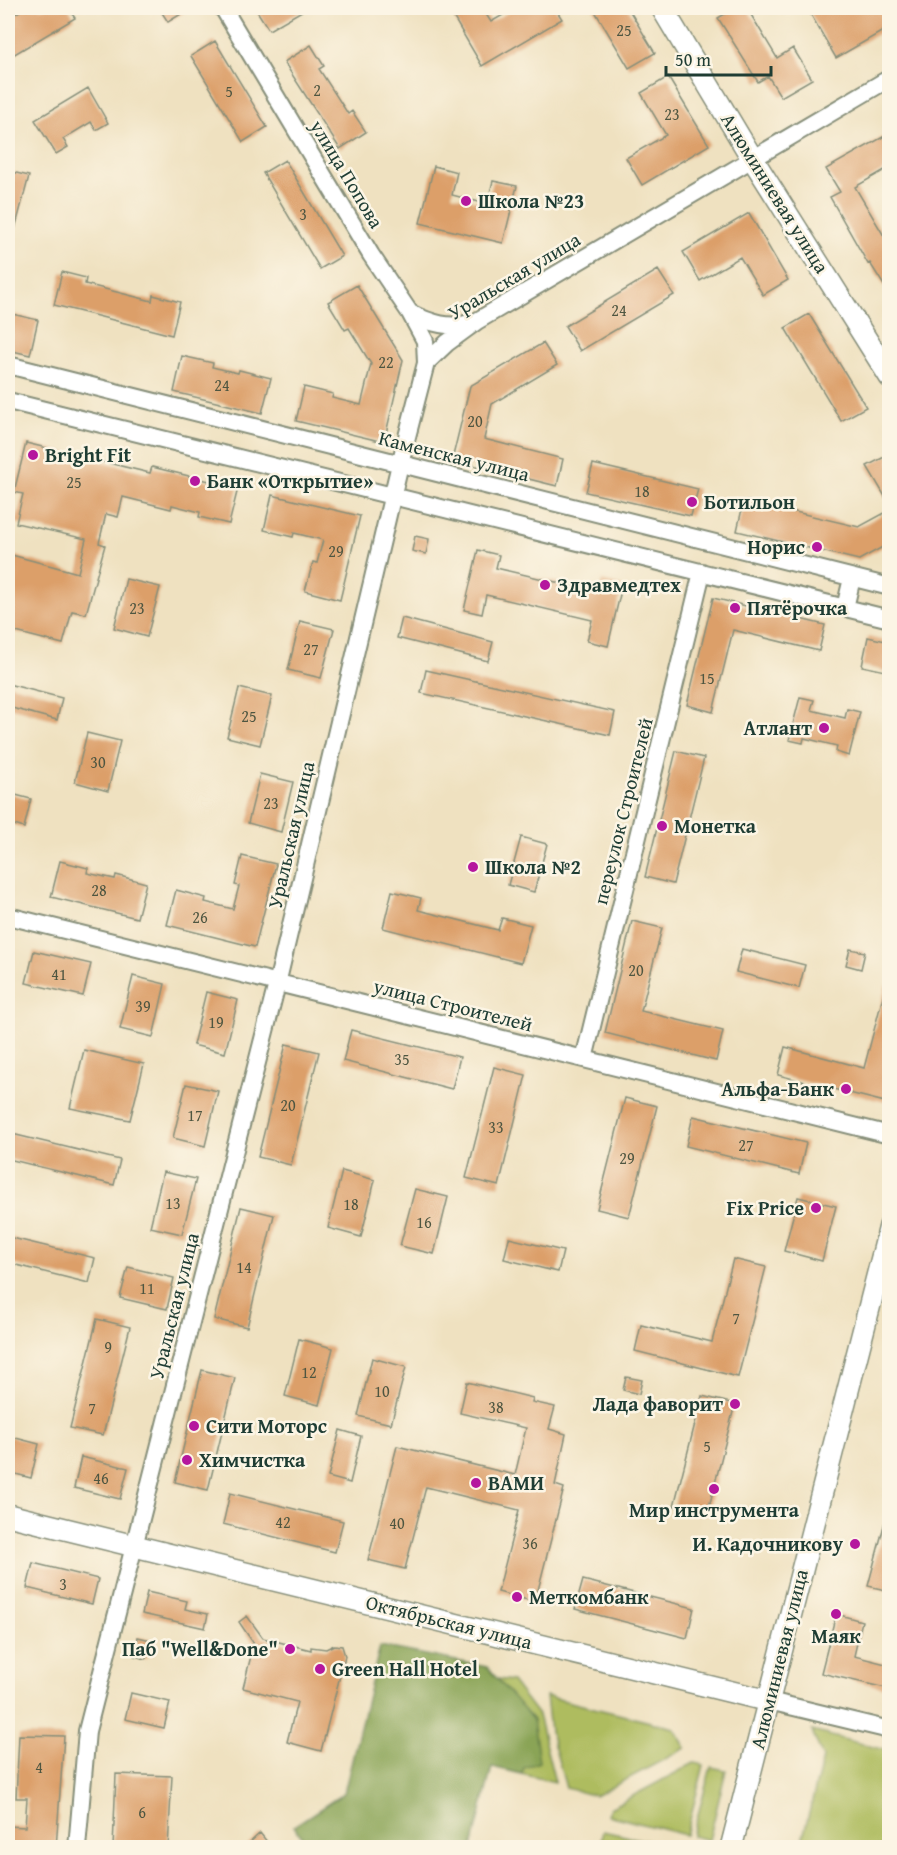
<svg xmlns="http://www.w3.org/2000/svg" width="897" height="1855" viewBox="0 0 897 1855" font-family="'Gentium Book Plus',serif">
  <rect width="100%" height="100%" fill="#fcf5e5"/>
  <filter id="ink" filterUnits="userSpaceOnUse"><feTurbulence type="fractalNoise" baseFrequency=".0167" numOctaves="2"/><feDisplacementMap in="SourceGraphic" scale="12" xChannelSelector="R" yChannelSelector="G"/><feConvolveMatrix kernelMatrix="1 2 1 2 8 2 1 2 1" color-interpolation-filters="sRGB"/></filter>
  <filter id="wash" filterUnits="userSpaceOnUse"><feTurbulence type="fractalNoise" baseFrequency=".008" numOctaves="4" result="noise"/><feDisplacementMap in="SourceGraphic" scale="24" xChannelSelector="R" yChannelSelector="G"/><feGaussianBlur stdDeviation="1.35" result="paint"/><feColorMatrix in="noise" values="0 0 0 0 0 0 0 0 0 0 0 0 0 0 0 0 0 1.4 0 .05"/><feComposite in="paint" operator="in"/></filter>
  <g filter="url(#wash)">
    <rect width="100%" height="100%" fill="#efe1c0"/>
    <!-- green -->
    <path fill="#aebc5f" stroke="#667c4a" stroke-width="1.5" d="M498,1679L512,1681L538,1715L555,1782L521,1774L524,1768Z
      M546,1696L674,1728L686,1748L595,1796L566,1788L550,1731Z
      M812,1731L889,1751V1847H827L802,1841L823,1758Z
      M694,1763L704,1765L686,1835L607,1815L610,1808Z
      M711,1767L726,1770L709,1840L692,1836Z
      M603,1831L674,1847H599Z"/>
    <!-- forest -->
    <path fill="#8aa456" stroke="#547045" stroke-width="1.5" d="M380,1646L487,1667L533,1720L539,1762L524,1768L521,1774L492,1767L472,1847H309L294,1826L344,1793Z"/>
    <g id="blocks">
      <!-- building -->
      <path fill="#dc9f69" d="M25,8H68L75,18L8,58V18Z
        M159,8H191L168,22Z
        M255,8H307L269,30Z
        M448,8H482L491,22L515,8H555L562,19L482,66Z
        M593,8H628L655,53L629,68Z
        M735,8H747L777,58L793,48L812,79L781,97L768,76L758,82L718,18Z
        M807,8H890V27L836,58Z
        M215,41L267,127L243,142L191,56Z
        M311,45L324,66L319,69L348,114L352,111L366,132L340,149L284,62Z
        M668,77L709,145L642,185L626,158L666,135L641,93Z
        M88,88L108,123L96,130L91,122L63,139L68,147L56,154L35,120Z
        M890,133V167L855,187L890,246V295L870,263L868,264L830,197L840,192L826,169Z
        M285,160L342,256L320,269L263,173Z
        M434,166L457,172L452,195L487,204L493,181L517,186L503,243L420,223Z
        M8,171L29,176L11,244H8Z
        M749,213L788,280L763,295L740,257L700,281L683,252Z
        M658,270L674,295L580,351L565,326Z
        M62,272L86,278L85,284L152,301L153,295L180,302L172,335L54,305Z
        M357,285L403,360L384,442L296,421L304,387L333,394L332,398L361,405L371,364L349,328L345,330L328,302Z
        M8,313L38,320L30,355L8,350Z
        M809,314L866,407L841,421L785,328Z
        M543,343L557,365L492,404L484,439L563,459L557,486L452,460L470,386Z
        M182,356L213,363L212,367L238,373L239,370L271,378L262,413L174,392Z
        M26,443L150,473L152,467L238,488L229,524L199,517L200,512L172,505L171,509L123,497L118,517L106,514L99,543L105,545L86,614L72,611L63,644L8,630V554L78,573L86,539L16,523L23,494L14,492Z
        M890,454V505L867,466Z
        M593,464L698,489L691,516L586,492Z
        M272,495L360,516L340,600L305,591L313,562L317,563L323,540L294,533L293,537L264,530Z
        M744,500L859,527L890,510V543L859,560L737,531Z
        M415,536L429,539L426,554L412,551Z
        M478,550L499,555L496,568L599,592L602,581L622,586L608,646L587,641L592,620L486,595L482,614L464,610Z
        M126,579L160,587L147,637L114,628Z
        M713,598L825,625L819,651L733,630L713,712L687,705Z
        M402,618L493,642L488,661L397,638Z
        M300,621L334,629L321,678L288,670Z
        M868,637L890,642V672L862,666Z
        M426,670L615,712L610,735L421,693Z
        M8,684L62,698L57,720L8,707Z
        M239,688L272,696L260,745L227,737Z
        M800,697L814,700L811,710L845,718L847,709L860,712L849,756L836,752L837,746L804,738L803,743L789,740Z
        M87,733L120,741L108,791L75,782Z
        M676,751L704,758L673,884L645,877Z
        M260,774L293,782L281,832L248,823Z
        M8,793L31,799L24,828L8,823Z
        M521,837L547,844L534,892L508,885Z
        M242,856L276,864L255,947L167,925L176,890L206,898L205,902L233,909L239,886L235,885Z
        M60,861L88,868L87,873L115,879L116,875L146,883L137,918L51,897Z
        M392,891L421,898L418,910L498,930L502,918L531,925L521,963L383,928Z
        M632,921L662,928L641,1011L723,1031L716,1061L605,1033Z
        M742,949L805,965L799,988L736,972Z
        M850,949L865,952L861,969L846,965Z
        M34,951L91,964L83,996L26,983Z
        M133,976L165,984L153,1037L120,1029Z
        M886,985L890,986V1086L885,1102L778,1075L785,1047L864,1068Z
        M206,992L238,1000L225,1053L193,1045Z
        M351,1030L460,1057L452,1089L343,1061Z
        M286,1044L319,1052L291,1165L258,1157Z
        M84,1050L144,1064L130,1120L70,1108Z
        M494,1067L526,1075L499,1186L466,1178Z
        M186,1084L218,1091L205,1146L173,1138Z
        M625,1098L657,1106L629,1217L597,1209Z
        M693,1116L806,1143L799,1174L686,1146Z
        M8,1133L120,1160L114,1185L8,1159Z
        M342,1171L375,1180L361,1237L328,1228Z
        M163,1172L196,1179L182,1234L150,1227Z
        M415,1189L448,1197L434,1254L400,1246Z
        M798,1197L836,1206L822,1261L784,1251Z
        M241,1207L274,1215L247,1327L214,1319Z
        M8,1237L95,1258L89,1283L8,1263Z
        M509,1238L563,1251L558,1272L504,1259Z
        M733,1259L766,1267L738,1377L635,1351L641,1325L712,1342Z
        M128,1267L174,1278L167,1309L120,1298Z
        M97,1319L130,1327L103,1435L70,1428Z
        M299,1339L333,1348L319,1405L285,1396Z
        M372,1358L406,1367L391,1424L358,1416Z
        M202,1370L235,1378L208,1490L175,1482Z
        M626,1377L642,1380L639,1394L623,1390Z
        M467,1382L533,1398L532,1402L555,1407L549,1429L566,1434L555,1485L564,1488L535,1602L498,1592L519,1510L426,1487L405,1569L368,1560L397,1446L515,1475L526,1428L460,1413Z
        M702,1396L735,1404L707,1515L674,1506Z
        M340,1430L361,1436L350,1483L328,1477Z
        M8,1436L39,1444L31,1478L8,1472Z
        M81,1457L128,1468L120,1499L74,1488Z
        M230,1493L343,1521L335,1552L223,1524Z
        M886,1518L890,1519V1591L868,1586Z
        M33,1563L98,1579L92,1604L27,1588Z
        M583,1580L694,1608L687,1638L575,1609Z
        M147,1592L187,1601L185,1609L208,1614L205,1628L142,1614Z
        M836,1614L862,1621L854,1656L890,1665V1689L821,1673Z
        M247,1616L263,1638L311,1650V1647L326,1649L334,1645L342,1646L345,1656L321,1751L287,1742L297,1702L243,1688L254,1644L239,1622Z
        M138,1637L151,1640L146,1659L134,1656Z
        M131,1693L170,1702L164,1728L125,1719Z
        M19,1735L64,1736L56,1848H8V1826L25,1827L27,1798H16Z
        M116,1774L172,1776L168,1848H113Z
        M260,1833L272,1848H244Z"/>
    </g>
  </g>
  <g filter="url(#ink)">
    <use href="#blocks" fill-opacity="0" stroke="#878f7a" stroke-width="1.5"/>
    <g fill="none" stroke-linecap="round" stroke-linejoin="round">
      <defs>
        <path id="minor" d="M223,8L371,255L410,313L425,341L426,363
          M410,313C430,323 451,330 473,322
          M8,365L890,587
          M8,401L890,619
          M845,608L852,578
          M8,916L890,1135
          M584,1059L702,572
          M769,1701L890,1730
          M77,1848L87,1731L277,984L400,464L426,363L447,343L477,321L890,78"/>
        <path id="major" d="M662,8L752,158L890,377
          M8,1515L769,1701
          M731,1848L890,1226"/>
      </defs>
      <!-- minor casing -->
      <use href="#minor" stroke="#878f7a" stroke-width="20"/>
      <!-- major casing -->
      <use href="#major" stroke="#878f7a" stroke-width="24"/>
      <!-- minor -->
      <use href="#minor" stroke="#fff" stroke-width="16"/>
      <!-- major -->
      <use href="#major" stroke="#fff" stroke-width="21"/>
    </g>
  </g>
  <!-- markers -->
  <g fill="#b5179e" stroke="#fcf5e5" stroke-width="2">
    <circle cx="466" cy="201" r="6"/>
    <circle cx="33" cy="455" r="6"/>
    <circle cx="195" cy="481" r="6"/>
    <circle cx="692" cy="502" r="6"/>
    <circle cx="817" cy="547" r="6"/>
    <circle cx="545" cy="585" r="6"/>
    <circle cx="735" cy="608" r="6"/>
    <circle cx="824" cy="728" r="6"/>
    <circle cx="662" cy="826" r="6"/>
    <circle cx="473" cy="867" r="6"/>
    <circle cx="846" cy="1089" r="6"/>
    <circle cx="816" cy="1208" r="6"/>
    <circle cx="735" cy="1404" r="6"/>
    <circle cx="194" cy="1426" r="6"/>
    <circle cx="187" cy="1460" r="6"/>
    <circle cx="476" cy="1483" r="6"/>
    <circle cx="714" cy="1489" r="6"/>
    <circle cx="855" cy="1544" r="6"/>
    <circle cx="517" cy="1597" r="6"/>
    <circle cx="836" cy="1614" r="6"/>
    <circle cx="290" cy="1649" r="6"/>
    <circle cx="320" cy="1669" r="6"/>
  </g>
  <g text-anchor="middle" stroke-width="5" stroke-linejoin="round" paint-order="stroke">
    <!-- number labels -->
    <g font-size="16" fill="#4e5641">
      <text x="624" y="36">25</text>
      <text x="317" y="96">2</text>
      <text x="229" y="97">5</text>
      <text x="672" y="120">23</text>
      <text x="303" y="220">3</text>
      <text x="619" y="316">24</text>
      <text x="386" y="368">22</text>
      <text x="222" y="391">24</text>
      <text x="475" y="427">20</text>
      <text x="74" y="488">25</text>
      <text x="642" y="497">18</text>
      <text x="336" y="557">29</text>
      <text x="137" y="614">23</text>
      <text x="311" y="655">27</text>
      <text x="707" y="684">15</text>
      <text x="249" y="722">25</text>
      <text x="98" y="768">30</text>
      <text x="271" y="809">23</text>
      <text x="99" y="896">28</text>
      <text x="200" y="923">26</text>
      <text x="636" y="976">20</text>
      <text x="59" y="980">41</text>
      <text x="143" y="1012">39</text>
      <text x="216" y="1028">19</text>
      <text x="402" y="1065">35</text>
      <text x="288" y="1111">20</text>
      <text x="195" y="1121">17</text>
      <text x="496" y="1133">33</text>
      <text x="746" y="1151">27</text>
      <text x="627" y="1164">29</text>
      <text x="173" y="1209">13</text>
      <text x="351" y="1210">18</text>
      <text x="424" y="1228">16</text>
      <text x="244" y="1273">14</text>
      <text x="147" y="1294">11</text>
      <text x="736" y="1324">7</text>
      <text x="108" y="1353">9</text>
      <text x="309" y="1378">12</text>
      <text x="382" y="1397">10</text>
      <text x="496" y="1413">38</text>
      <text x="92" y="1414">7</text>
      <text x="707" y="1452">5</text>
      <text x="101" y="1484">46</text>
      <text x="283" y="1528">42</text>
      <text x="397" y="1529">40</text>
      <text x="530" y="1549">36</text>
      <text x="63" y="1590">3</text>
      <text x="39" y="1773">4</text>
      <text x="142" y="1818">6</text>
    </g>
    <!-- street labels -->
    <g font-size="20" fill="#1f3d34" stroke="#fcf5e5">
      <text transform="translate(347 174) rotate(59)" y="7">улица Попова</text>
      <text transform="translate(775 193) rotate(58)" y="7">Алюминиевая улица</text>
      <text transform="translate(514 276) rotate(-31)" y="7">Уральская улица</text>
      <text transform="translate(454 456) rotate(14)" y="7">Каменская улица</text>
      <text transform="translate(623 811) rotate(-76)" y="7">переулок Строителей</text>
      <text transform="translate(291 835) rotate(-77)" y="7">Уральская улица</text>
      <text transform="translate(453 1005) rotate(14)" y="7">улица Строителей</text>
      <text transform="translate(174 1306) rotate(-76)" y="7">Уральская улица</text>
      <text transform="translate(449 1622) rotate(14)" y="7">Октябрьская улица</text>
      <text transform="translate(779 1659) rotate(-76)" y="7">Алюминиевая улица</text>
    </g>
    <!-- poi labels -->
    <g font-size="20" font-weight="bold" fill="#1f3d34" stroke="#fcf5e5" text-anchor="start">
      <text x="478" y="208">Школа №23</text>
      <text x="45" y="462">Bright Fit</text>
      <text x="207" y="488">Банк «Открытие»</text>
      <text x="704" y="509">Ботильон</text>
      <text x="805" y="554" text-anchor="end">Норис</text>
      <text x="557" y="592">Здравмедтех</text>
      <text x="747" y="615">Пятёрочка</text>
      <text x="812" y="735" text-anchor="end">Атлант</text>
      <text x="674" y="833">Монетка</text>
      <text x="485" y="874">Школа №2</text>
      <text x="834" y="1096" text-anchor="end">Альфа-Банк</text>
      <text x="804" y="1215" text-anchor="end">Fix Price</text>
      <text x="723" y="1411" text-anchor="end">Лада фаворит</text>
      <text x="206" y="1433">Сити Моторс</text>
      <text x="199" y="1467">Химчистка</text>
      <text x="488" y="1490">ВАМИ</text>
      <text x="714" y="1517" text-anchor="middle">Мир инструмента</text>
      <text x="843" y="1551" text-anchor="end">И. Кадочникову</text>
      <text x="529" y="1604">Меткомбанк</text>
      <text x="836" y="1643" text-anchor="middle">Маяк</text>
      <text x="278" y="1656" text-anchor="end">Паб "Well&amp;Done"</text>
      <text x="332" y="1676">Green Hall Hotel</text>
    </g>
  </g>
  <!-- margin -->
  <rect width="897" height="1855" fill="none" stroke="#fcf5e5" stroke-width="30"/>
  <!-- scale -->
  <path d="M666 66v9h105v-9" fill="none" stroke="#1f3d34" stroke-width="3"/>
  <text x="675" y="66" font-size="18" fill="#1f3d34" stroke="#fcf5e5" stroke-width="4.5" paint-order="stroke">50 m</text>
</svg>
